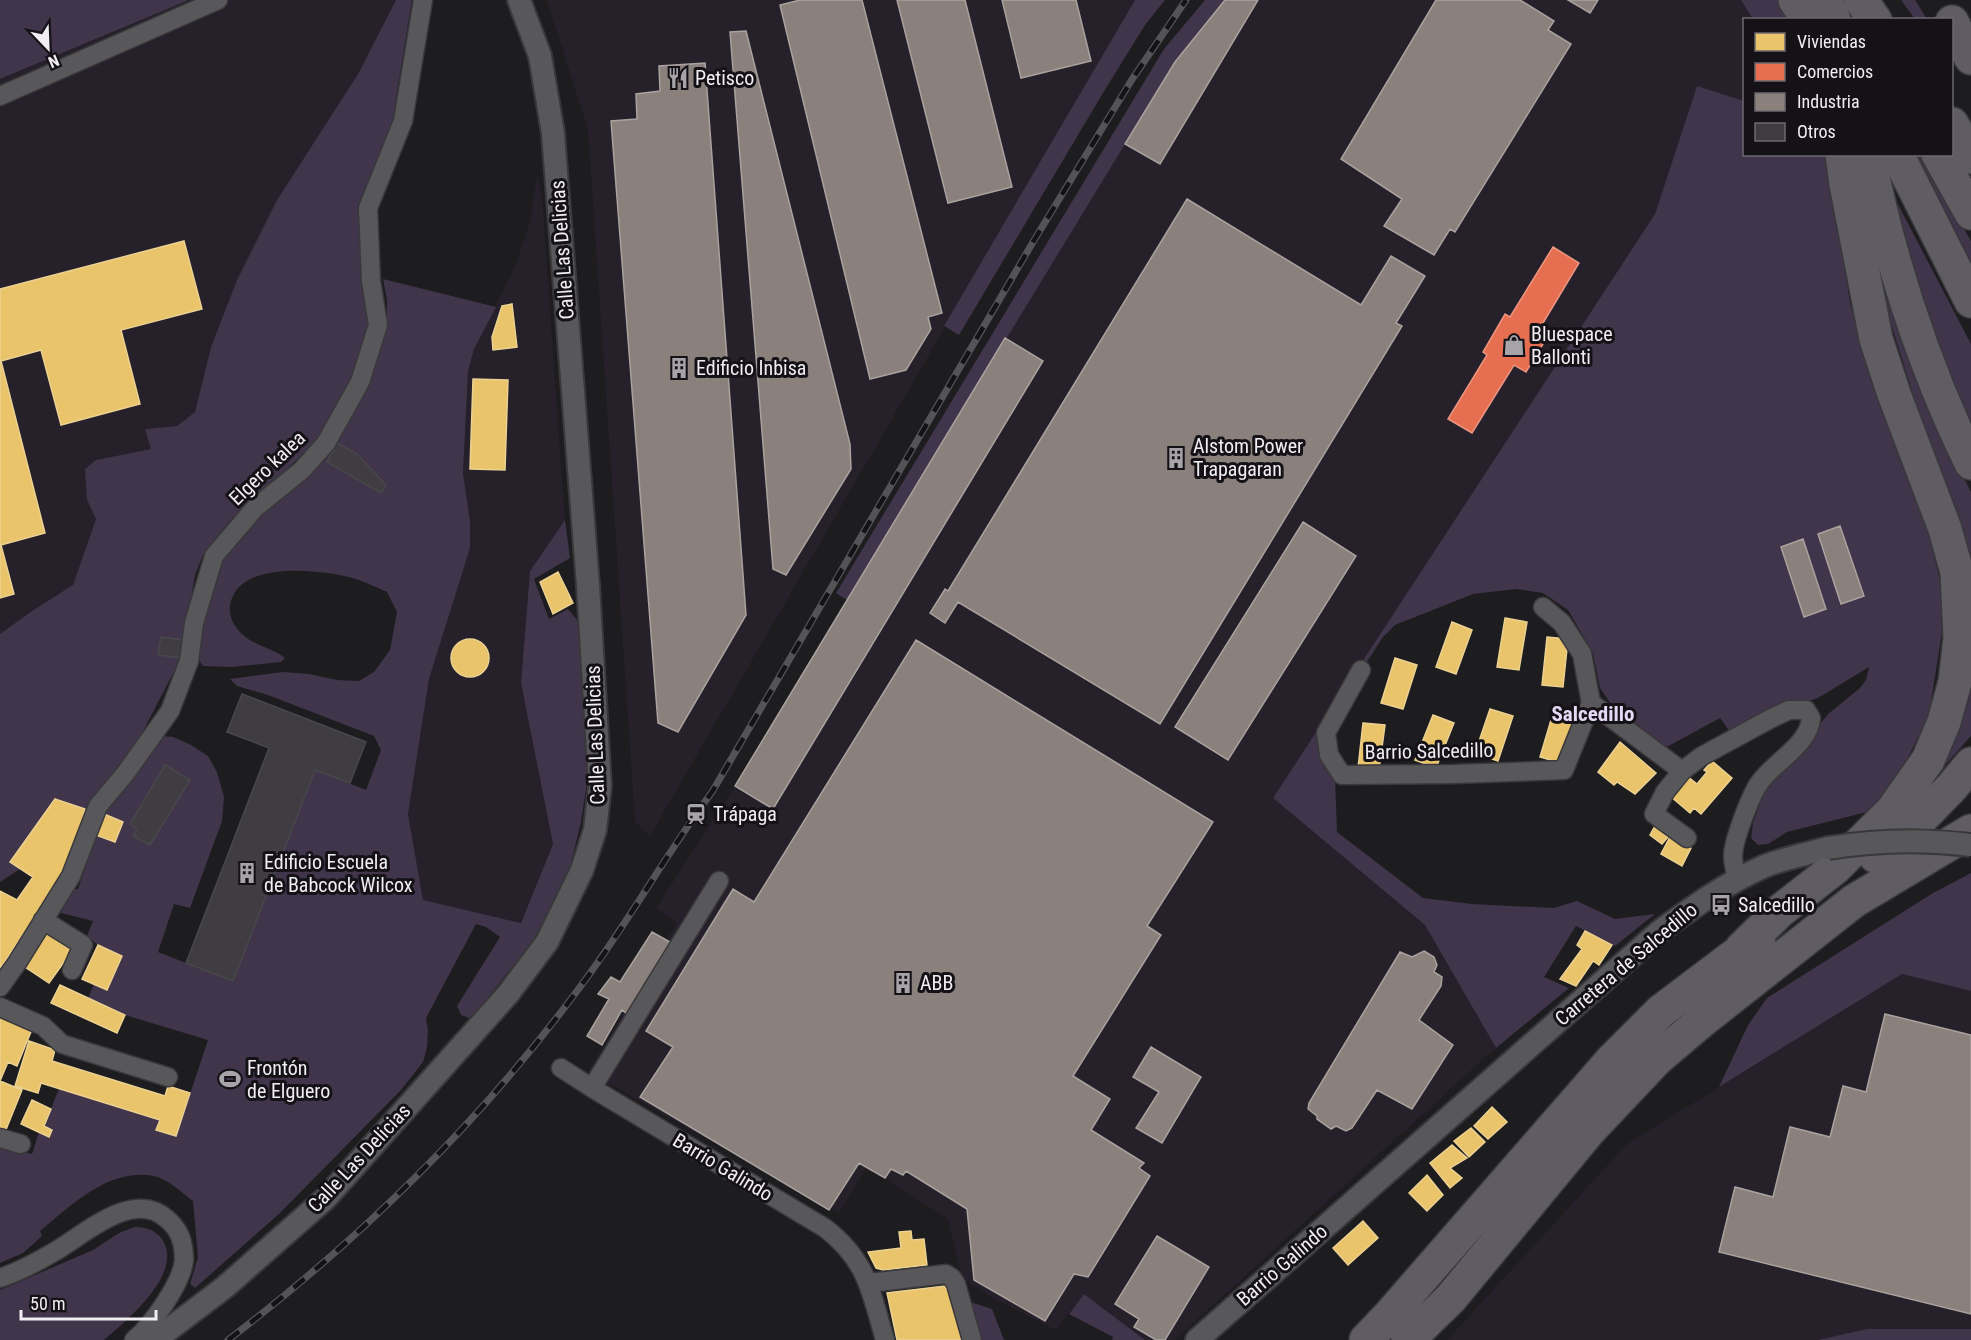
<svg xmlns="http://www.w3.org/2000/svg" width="1971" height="1340" viewBox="0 0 1971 1340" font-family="'Roboto Condensed',sans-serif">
  <rect width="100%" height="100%" fill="#1d1c1f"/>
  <!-- built -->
  <path fill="#252029" d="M189,0H396L358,74L277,200L237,280L211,347L195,412L177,426L146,429L151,449L96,460L87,500L96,519L73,586L32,611L0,634V79Z
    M547,0H1135L650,836L635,822L588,130Z
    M1225,0H1756L1767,19L1744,20V101L1697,86L1655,214L1274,798L1425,925L1496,1048L1175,1340H1145L1084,1294L1056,1330L996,1300L962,1279L948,1219L867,1167L839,1213L588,1072L677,923L656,908L735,786L1005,338L1175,62Z
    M537,175L542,195L565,520L530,571L521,683L553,844L521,923L423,901L408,814L429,679L470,548V521L463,473L468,371L474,349L516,264L530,221Z
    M1902,974L1971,991V1340H1447L1627,1144Z"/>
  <!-- green -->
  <path fill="#40354a" d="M0,0H189L0,79Z
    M396,0H412L396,98L395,123L361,210L360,237L362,267L370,328L350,385L317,441L228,523L203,555L195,575L181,658L139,739L85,809L55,799L10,862L20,869L0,882V634L32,611L73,585L96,519L87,500L85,469L96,460L151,449L145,429L177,426L195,412L211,347L237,280L277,200L358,74Z
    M1135,0H1165L1145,25L1103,93L959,335L944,326Z
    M1205,0H1225L1175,62L847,600L836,593L1164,49Z
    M1741,0H1779L1792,19H1753Z
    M1901,0H1915L1927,19H1915Z
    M1697,86L1744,101V154L1827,155L1850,303L1870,374L1900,458L1924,513L1941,585L1942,632L1929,715L1902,770L1871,811L1787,832L1768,844L1758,845L1751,838L1753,823L1765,789L1802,747L1828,714L1860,688L1866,680L1869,667L1818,698L1784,709L1733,736L1720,718L1663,749L1618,714L1600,688L1593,653L1568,610L1543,593L1516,589L1473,594L1395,625L1383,637L1321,733L1335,778L1337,832L1423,898L1472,904L1554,908L1577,901L1615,919L1655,914L1615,946L1576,926L1544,977L1569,988L1496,1048L1425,925L1273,798L1655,214Z
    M1908,155H1922L1971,241V278Z
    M1878,166L1971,344V438L1951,398Z
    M1875,244L1935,419L1971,492V568L1927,439L1887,311Z
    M383,279L496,307L474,349L468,371L463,473L470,521V548L429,679L408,814L423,900L521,923L553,844L521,683L530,571L565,520L570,558L534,579L549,619L568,609L578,621L587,728V783L581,822L570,867L533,941L478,1010L469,1018L461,1015L457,1006L500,937L486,927L476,924L426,1018L428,1030L427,1047L423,1062L401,1090L279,1214L195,1288L190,1284L198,1257L193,1201C182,1193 168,1179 154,1176C110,1167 71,1205 40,1231L42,1236L23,1253L0,1263V1146L32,1154L39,1132L49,1137L52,1130L44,1126L59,1089L160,1120L157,1130L176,1136L208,1040L125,1015L88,998L94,984L107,990L122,956L98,945L87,936L93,921L57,912L70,889H78L96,835L115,842L123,822L104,814L105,806L162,736L173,737L191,745L208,756L217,772L224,797L222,821L190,908L174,904L158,952L232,981L315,770L366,790L381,750L374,736L268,695L237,686L230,679L283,672L309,674L337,680L359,681L374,672L390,650L397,612L387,592C376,587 365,582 353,578C323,570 249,561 233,596C226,609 231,623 241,633C254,646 272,648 285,658L281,662L232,667L203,666L196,656L198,637L224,554L350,417L375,364L387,328V300Z
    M1971,683V736L1939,772L1969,700Z
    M1971,873V991L1902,974L1719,1087L1748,1025L1767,998L1933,893Z
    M134,1227C145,1227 154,1229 162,1239C185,1273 126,1321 104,1340H0V1290L93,1250L119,1233Z
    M1084,1294L1145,1340H1112L1113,1337L1069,1314Z
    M970,1302L992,1309L1004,1340H980Z
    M1867,1329H1971V1340H1818Z"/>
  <!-- homes -->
  <path fill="#e9c46a" stroke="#ebd193" stroke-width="1.5" d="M184,241L202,309L121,330L140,404L61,425L41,350L1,361L45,533L1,545L14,594L0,598V289Z
    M512,304L517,347L493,350L492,337L502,306Z
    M473,379L508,380L505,470L470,469Z
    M558,572L573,603L553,614L540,582Z
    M1505,618L1527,622L1519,670L1497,667Z
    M1452,622L1472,630L1456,674L1436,667Z
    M1547,637L1568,639L1563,687L1542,685Z
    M451 658a19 19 0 1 1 38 0a19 19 0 1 1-38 0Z
    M1395,658L1417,665L1403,709L1381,703Z
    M1490,709L1513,716L1498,761L1475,753Z
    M1554,710L1575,716L1561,763L1540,757Z
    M1433,715L1454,723L1436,768L1415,760Z
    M1363,723L1385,725L1379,770L1358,768Z
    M1620,742L1656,773L1635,794L1617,782L1614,785L1598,772Z
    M1712,761L1732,778L1701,814L1694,808L1690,813L1670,796L1687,776L1697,784L1707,772L1704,770Z
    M55,799L85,809L83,819L71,854L57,883L0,969V891L17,900L33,877L10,862Z
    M104,814L123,822L115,842L96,835Z
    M1655,826L1668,837L1662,844L1650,835Z
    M1670,837L1691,848L1682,866L1661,854Z
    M1585,931L1612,945L1599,965L1593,961L1576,986L1560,979L1582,949L1577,945Z
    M45,932L72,951L49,983L22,965Z
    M98,945L122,956L107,990L82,979Z
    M60,985L125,1015L117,1033L51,1003Z
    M0,1013L33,1027L17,1066L8,1062L0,1081L22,1090L5,1132L0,1130Z
    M29,1041L55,1050L52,1061L165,1096L168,1086L190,1093L176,1136L156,1130L160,1120L41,1083L38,1093L15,1086Z
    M32,1100L51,1109L44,1126L52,1130L49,1137L21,1124Z
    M1492,1107L1507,1122L1488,1139L1474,1126Z
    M1471,1128L1485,1142L1469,1157L1454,1141Z
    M1452,1145L1467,1158L1450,1168L1462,1178L1450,1188L1430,1163Z
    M1427,1175L1443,1195L1427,1211L1409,1193Z
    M1363,1221L1378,1238L1348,1265L1333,1248Z
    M911,1231L912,1240L924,1239L927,1265L883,1270L876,1268L868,1252L901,1248L899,1232Z
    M945,1286L952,1297L963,1340H897L887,1293Z"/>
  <!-- shops -->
  <path fill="#e76f51" stroke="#ea9581" stroke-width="1.5" d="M1553,247L1579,263L1537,333L1546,339L1526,372L1514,365L1472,433L1448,419L1487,355L1483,352L1505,314L1510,317Z"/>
  <!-- industry -->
  <path fill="#8a817c" stroke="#a9a29f" stroke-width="1.5" d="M800,0H862L942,313L928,317L931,329L906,370L870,379L780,5Z
    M897,0H965L1012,187L948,203Z
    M1002,0H1076L1091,61L1021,78Z
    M1225,0H1258L1160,164L1125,144L1175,62Z
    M1436,0H1520L1554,21L1548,30L1571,44L1455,232L1450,229L1434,255L1384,226L1402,199L1341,159Z
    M1568,0H1598L1590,13Z
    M746,31L850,444L851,469L786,575L773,569L730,32Z
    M705,63L746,615L678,732L658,723L611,121L637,119L636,94L660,91L659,66Z
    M1187,199L1361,305L1391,256L1425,276L1396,323L1402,326L1160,724L958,602L945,623L930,613L945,589L948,591Z
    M1005,338L1043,361L773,809L735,786Z
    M1303,522L1356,556L1228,760L1175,727Z
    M1840,526L1864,596L1841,604L1818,534Z
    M1803,539L1826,609L1804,617L1781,547Z
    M916,640L1213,822L1147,926L1161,935L1073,1076L1110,1099L1091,1130L1144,1163L1139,1168L1150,1176L1088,1277L1074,1274L1045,1321L974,1280L967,1209L906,1171L903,1175L891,1169L885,1178L859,1163L829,1210L640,1097L673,1047L646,1031L733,889L754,902Z
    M652,932L670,942L627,1014L622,1010L602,1045L587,1036L609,999L598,994L611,977L620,982Z
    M1424,951L1434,957L1437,965L1434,972L1442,977L1441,986L1419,1020L1453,1045L1412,1109L1377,1090L1352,1128L1346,1131L1336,1126L1331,1129L1317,1119V1116L1308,1109L1309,1103L1400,952L1412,957Z
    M1885,1014L1971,1035V1314L1719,1252L1735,1187L1773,1197L1790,1127L1830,1137L1843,1086L1866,1092Z
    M1151,1047L1201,1077L1162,1143L1136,1128L1159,1092L1133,1077Z
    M1157,1236L1209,1267L1165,1340H1156L1134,1327L1139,1319L1115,1304Z"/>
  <!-- building -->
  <path fill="#3f3c42" stroke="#48484a" stroke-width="1.5" d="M337,443L357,454L386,485L381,493L327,462Z
    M161,637L183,640L181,658L158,655Z
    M242,694L366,742L350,783L315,770L233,981L186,963L269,748L227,732Z
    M165,765L190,780L150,845L133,836L137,829L130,824Z"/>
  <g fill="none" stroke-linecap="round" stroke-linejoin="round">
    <defs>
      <path id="minor" d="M0,96L218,0
        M1361,670L1326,733L1329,755L1342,775L1455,774L1564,770L1591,703L1582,654L1562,623L1543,607
        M1591,703L1682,771
        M1687,838L1654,814L1665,792L1682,771L1702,756L1770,719L1789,710H1806L1811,718C1809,745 1775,761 1760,782C1751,794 1733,841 1733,856C1733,864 1735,871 1738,879
        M43,920L83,945L72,970
        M0,987L17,963L71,876L98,806L125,774L170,711L189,661L194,623L214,556L255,508L302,470L326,443L360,382L378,325L371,281L368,208L403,121L423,0
        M0,1007L43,1026L62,1044L168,1077
        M561,1068L592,1088L825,1228C867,1260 871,1292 885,1340
        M592,1088L719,881
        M0,1138L21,1144
        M0,1278C18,1272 37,1262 54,1252C84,1235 133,1188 167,1219C180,1230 184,1243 184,1260C182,1283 152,1325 134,1340
        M869,1283L946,1274L952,1278L956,1284L972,1340"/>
      <path id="tertiary" d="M155,1340L225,1287L326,1198L508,994L547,942L582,870L595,830L600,786L588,585L553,133L540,56L519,0
        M1197,1340L1659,932C1693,907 1726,883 1765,866C1785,858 1807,854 1828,848"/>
      <path id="motorway" d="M1795,0L1808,20
        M1826,0L1834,20
        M1861,0L1875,20
        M1952,22L1971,58
        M1952,124L1971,157
        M1868,154C1890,261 1923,365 1971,463
        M1897,154L1971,301
        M1938,154L1971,213
        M1875,856L1910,830L1951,788L1971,764
        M1742,948L1780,911L1835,868L1892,811L1928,760L1944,722L1955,682L1960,638L1957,572L1945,529L1894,394L1876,339L1846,184L1842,154
        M1366,1340L1388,1317L1611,1061L1661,1011L1759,937
        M1408,1340L1451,1298L1588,1132L1657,1059L1703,1020L1854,901L1971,831"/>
    </defs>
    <!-- minor casing -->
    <use href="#minor" stroke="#39383b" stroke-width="21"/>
    <!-- tertiary casing -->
    <use href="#tertiary" stroke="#39383b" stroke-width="26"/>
    <!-- motorway casing -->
    <use href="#motorway" stroke="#39383b" stroke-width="36"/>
    <!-- minor -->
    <use href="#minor" stroke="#585759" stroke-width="18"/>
    <!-- tertiary -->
    <use href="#tertiary" stroke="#585759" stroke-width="22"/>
    <!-- motorway -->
    <use href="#motorway" stroke="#5f5c64" stroke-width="33"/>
    <defs>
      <path id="rail" d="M228,1340C358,1241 476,1126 574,995C624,930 663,858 712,792L1033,242L1131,81L1186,0"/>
    </defs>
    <!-- rail casing -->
    <use href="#rail" stroke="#545456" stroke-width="7"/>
    <!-- rail -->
    <use href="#rail" stroke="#141217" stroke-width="4.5" stroke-dasharray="14" stroke-linecap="butt"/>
    <defs>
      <path id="tertiary-bridge" d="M1828,848C1876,840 1923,839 1971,845"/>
    </defs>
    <!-- tertiary-bridge casing -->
    <use href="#tertiary-bridge" stroke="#39383b" stroke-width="26" stroke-linecap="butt"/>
    <!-- tertiary-bridge -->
    <use href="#tertiary-bridge" stroke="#585759" stroke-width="22"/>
  </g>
  <!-- icons -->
  <defs>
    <symbol id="restaurant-bare" viewBox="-9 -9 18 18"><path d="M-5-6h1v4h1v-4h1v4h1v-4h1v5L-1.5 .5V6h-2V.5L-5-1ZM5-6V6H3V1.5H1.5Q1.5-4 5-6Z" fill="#a6a4a8" stroke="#141217" stroke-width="2.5" paint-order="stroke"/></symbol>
    <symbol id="shop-bare" viewBox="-9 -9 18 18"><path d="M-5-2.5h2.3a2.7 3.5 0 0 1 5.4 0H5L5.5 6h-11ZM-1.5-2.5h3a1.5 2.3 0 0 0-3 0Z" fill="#a6a4a8" stroke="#141217" stroke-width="2.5" paint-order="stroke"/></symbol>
    <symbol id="building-bare" viewBox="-9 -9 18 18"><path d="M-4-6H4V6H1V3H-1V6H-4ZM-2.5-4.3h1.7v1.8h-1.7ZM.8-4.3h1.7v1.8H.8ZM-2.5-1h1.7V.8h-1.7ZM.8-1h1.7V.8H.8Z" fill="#a6a4a8" stroke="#141217" stroke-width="2.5" paint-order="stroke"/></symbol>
    <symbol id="station-bare" viewBox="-9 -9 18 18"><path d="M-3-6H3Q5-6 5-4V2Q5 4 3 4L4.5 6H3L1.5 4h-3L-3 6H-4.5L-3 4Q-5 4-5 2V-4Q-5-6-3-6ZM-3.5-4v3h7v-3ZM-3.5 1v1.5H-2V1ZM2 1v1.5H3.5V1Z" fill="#a6a4a8" stroke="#141217" stroke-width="2.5" paint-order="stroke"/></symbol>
    <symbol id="bus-bare" viewBox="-9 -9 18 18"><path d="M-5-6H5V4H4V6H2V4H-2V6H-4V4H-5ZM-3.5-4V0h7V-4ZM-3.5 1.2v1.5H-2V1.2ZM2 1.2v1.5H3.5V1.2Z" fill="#a6a4a8" stroke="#141217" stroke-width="2.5" paint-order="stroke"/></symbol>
    <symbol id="stadium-bare" viewBox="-9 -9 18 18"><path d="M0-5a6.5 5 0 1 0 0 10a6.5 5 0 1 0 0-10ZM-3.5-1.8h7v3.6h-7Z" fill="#a6a4a8" stroke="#141217" stroke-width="2.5" paint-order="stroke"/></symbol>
  </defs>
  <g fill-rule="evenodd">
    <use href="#restaurant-bare" x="663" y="63" width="30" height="30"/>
    <use href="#shop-bare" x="1499" y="330" width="30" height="30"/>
    <use href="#building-bare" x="664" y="353" width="30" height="30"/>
    <use href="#building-bare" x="1161" y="443" width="30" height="30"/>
    <use href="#station-bare" x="681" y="799" width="30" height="30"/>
    <use href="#building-bare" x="232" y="858" width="30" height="30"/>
    <use href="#bus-bare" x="1706" y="890" width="30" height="30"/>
    <use href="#building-bare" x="888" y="968" width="30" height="30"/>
    <use href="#stadium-bare" x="215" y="1064" width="30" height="30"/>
  </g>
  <g text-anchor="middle" stroke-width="6" stroke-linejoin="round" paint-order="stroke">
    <!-- poi labels -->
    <g font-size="20" fill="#f0eef2" stroke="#141217" text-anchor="start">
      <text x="695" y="85">Petisco</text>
      <text x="1531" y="341">Bluespace<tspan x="1531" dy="23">Ballonti</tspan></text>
      <text x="696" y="375">Edificio Inbisa</text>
      <text x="1193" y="453">Alstom Power<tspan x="1193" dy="23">Trapagaran</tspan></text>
      <text x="713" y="821">Trápaga</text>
      <text x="264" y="869">Edificio Escuela<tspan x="264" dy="23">de Babcock Wilcox</tspan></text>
      <text x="1738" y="912">Salcedillo</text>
      <text x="920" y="990">ABB</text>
      <text x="247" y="1075">Frontón<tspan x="247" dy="23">de Elguero</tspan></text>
    </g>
    <!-- street labels -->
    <g font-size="20" fill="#f0eef2" stroke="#141217">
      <text transform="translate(562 250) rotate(-94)" y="7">Calle Las Delicias</text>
      <text transform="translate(267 468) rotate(-44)" y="7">Elgero kalea</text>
      <text transform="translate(595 735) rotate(-92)" y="7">Calle Las Delicias</text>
      <text transform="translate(1429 751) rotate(-1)" y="7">Barrio Salcedillo</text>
      <text transform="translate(1626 964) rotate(-40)" y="7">Carretera de Salcedillo</text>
      <text transform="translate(359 1158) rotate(-47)" y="7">Calle Las Delicias</text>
      <text transform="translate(723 1167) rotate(31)" y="7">Barrio Galindo</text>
      <text transform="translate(1282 1265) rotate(-41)" y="7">Barrio Galindo</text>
    </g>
    <!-- neighbourhood labels -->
    <g font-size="21" font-weight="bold" fill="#e6d9f5" stroke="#141217">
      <text x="1593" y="721">Salcedillo</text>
    </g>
  </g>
  <!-- legend -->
  <rect x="1743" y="18" width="210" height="138" fill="#141217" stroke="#6c6a6f" stroke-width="1.5"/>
  <rect x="1755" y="33" width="30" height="18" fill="#e9c46a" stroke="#6c6a6f" stroke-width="1.5"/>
  <text x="1797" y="48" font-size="18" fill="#f0eef2">Viviendas</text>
  <rect x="1755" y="63" width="30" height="18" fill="#e76f51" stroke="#6c6a6f" stroke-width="1.5"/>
  <text x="1797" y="78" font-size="18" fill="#f0eef2">Comercios</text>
  <rect x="1755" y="93" width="30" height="18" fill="#8a817c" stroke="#6c6a6f" stroke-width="1.5"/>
  <text x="1797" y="108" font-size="18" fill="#f0eef2">Industria</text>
  <rect x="1755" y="123" width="30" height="18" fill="#3f3c42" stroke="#6c6a6f" stroke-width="1.5"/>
  <text x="1797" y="138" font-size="18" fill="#f0eef2">Otros</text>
  <!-- north arrow -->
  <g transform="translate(48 48) rotate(157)" stroke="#141217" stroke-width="4.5" paint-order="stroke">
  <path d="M0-4.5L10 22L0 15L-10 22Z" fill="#f0eef2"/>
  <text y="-9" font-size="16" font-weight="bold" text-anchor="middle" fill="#f0eef2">N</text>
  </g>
  <!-- scale -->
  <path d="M21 1310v9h135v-9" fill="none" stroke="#f0eef2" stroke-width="3"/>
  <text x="30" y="1310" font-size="18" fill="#f0eef2" stroke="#141217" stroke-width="4.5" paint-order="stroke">50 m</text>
</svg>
